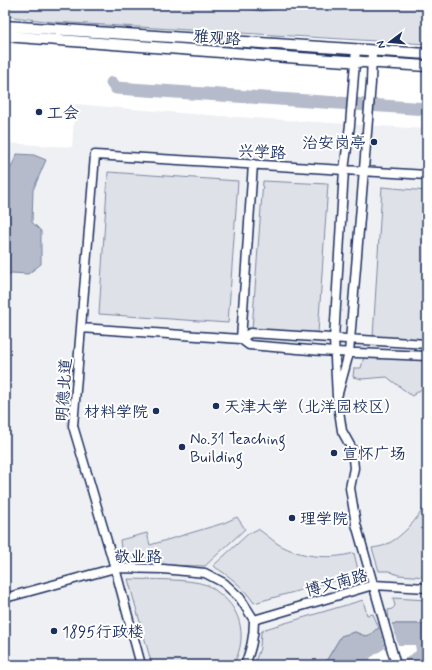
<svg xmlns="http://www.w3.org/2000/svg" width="432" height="670" viewBox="0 0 432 670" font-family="Mynerve,'LXGW WenKai TC',sans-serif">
  <rect width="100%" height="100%" fill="#fff"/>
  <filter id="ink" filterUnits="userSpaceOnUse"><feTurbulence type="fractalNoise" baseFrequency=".025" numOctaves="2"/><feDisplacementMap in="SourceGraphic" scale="8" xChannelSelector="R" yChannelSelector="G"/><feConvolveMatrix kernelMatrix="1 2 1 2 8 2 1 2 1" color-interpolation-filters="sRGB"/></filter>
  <g filter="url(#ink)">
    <!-- built -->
    <path fill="#eff0f4" d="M75,104L192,114L427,129V665H5V143L72,147Z"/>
    <!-- green -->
    <path fill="#dee1e7" stroke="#7c88a2" d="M5,5H427V44L53,22L5,16Z
      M108,172L238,181L228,323L99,314Z
      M263,181L328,184L318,333L252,329Z
      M382,187L427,191V341L373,337Z
      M364,357L427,360V385L412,396L387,377L362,379L353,377L354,368H361Z
      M427,503V577L398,575L389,571H379L372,548C376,547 381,547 385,545C402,538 417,519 427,503Z
      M237,517L245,529L205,566L123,564L120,540L147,533L150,545L224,523Z
      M258,529C264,533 271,539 278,544C300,557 329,560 354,553L359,574L254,603C243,587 230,576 213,566L248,534Z
      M128,579C150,580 187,578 207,585C212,587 216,591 220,594C243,611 247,641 233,665H152Z
      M393,598L427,600V624H389L388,610L392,609L395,606Z
      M363,600L367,615L373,614L379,628L370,635L365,636L355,632L341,636L325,663L323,665H254L260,648L261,632L265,629Z"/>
    <!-- water -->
    <path fill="#b5bbca" stroke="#77839f" d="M211,5H307L261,11L239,7Z
      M17,154L34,155L46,160L33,190L32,222L41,231V264L28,274L11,273L5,280V181Z
      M389,624H427V665H323L325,663L341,636L355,632L365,636L370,635L375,630Z"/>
    <!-- pier -->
    <path fill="#fff" d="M388,622H391L398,645H415L416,651L403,660V665H389L388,663L372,664L370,658L385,648L379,626Z"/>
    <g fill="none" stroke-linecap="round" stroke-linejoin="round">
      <!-- river -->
      <path stroke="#b5bbca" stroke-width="13" d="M112,83L116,88L427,109"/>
      <defs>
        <path id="minor" d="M356,49L350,125L344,170L334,339L337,397L349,353L371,83L372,50
          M81,328L241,339L250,333L427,344
          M241,339L249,345L334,352L427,356
          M241,339L253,164
          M337,397L342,431L352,449L354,468L350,488L356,524L396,665
          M5,598L115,568L163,569L205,573L224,583L240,598L254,620
          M254,620L373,585L427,588
          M141,665L115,568L73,426L95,155L427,175
          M245,665C251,649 254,638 254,620"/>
        <path id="major" d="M5,26L427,54
          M5,36L300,58L427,66"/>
      </defs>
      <!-- minor casing -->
      <use href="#minor" stroke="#1b2f5e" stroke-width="11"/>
      <!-- major casing -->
      <use href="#major" stroke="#1b2f5e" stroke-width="13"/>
      <!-- minor -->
      <use href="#minor" stroke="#fff" stroke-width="8"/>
      <!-- major -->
      <use href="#major" stroke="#fff" stroke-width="10"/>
    </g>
  </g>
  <!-- markers -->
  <g fill="#1b2f5e" stroke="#fff" stroke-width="1.5">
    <circle cx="39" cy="112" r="4"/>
    <circle cx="374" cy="142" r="4"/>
    <circle cx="216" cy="406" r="4"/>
    <circle cx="156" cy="411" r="4"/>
    <circle cx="182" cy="447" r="4"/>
    <circle cx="334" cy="453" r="4"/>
    <circle cx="292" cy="518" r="4"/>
    <circle cx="54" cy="631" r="4"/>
  </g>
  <g text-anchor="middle" stroke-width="4" stroke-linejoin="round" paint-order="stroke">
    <!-- street labels -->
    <g font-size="16" fill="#1b2f5e" stroke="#fff">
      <text transform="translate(217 37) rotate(4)" y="6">雅观路</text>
      <text transform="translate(262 151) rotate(3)" y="6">兴学路</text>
      <text transform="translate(63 390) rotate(-86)" y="6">明德北道</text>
      <text x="138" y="562">敬业路</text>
      <text transform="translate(336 582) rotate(-15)" y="6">博文南路</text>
    </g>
    <!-- poi labels -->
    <g font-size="16" fill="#1b2f5e" stroke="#fff" text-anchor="start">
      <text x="47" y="118">工会</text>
      <text x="366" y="148" text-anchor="end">治安岗亭</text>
      <text x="224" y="412">天津大学（北洋园校区）</text>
      <text x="148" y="417" text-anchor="end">材料学院</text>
      <text x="190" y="444">No.31 Teaching<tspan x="190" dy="18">Building</tspan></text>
      <text x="342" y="459">宣怀广场</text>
      <text x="300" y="524">理学院</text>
      <text x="62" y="637">1895行政楼</text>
    </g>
  </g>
  <!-- margin -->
  <rect width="432" height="670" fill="none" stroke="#fff" stroke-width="20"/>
  <rect x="10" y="10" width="412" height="650" fill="none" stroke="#1b2f5e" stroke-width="1.5" filter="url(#ink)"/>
  <!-- north arrow -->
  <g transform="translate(390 42) rotate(254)" stroke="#ffffff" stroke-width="3" paint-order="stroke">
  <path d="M0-3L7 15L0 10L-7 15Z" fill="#1b2f5e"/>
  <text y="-6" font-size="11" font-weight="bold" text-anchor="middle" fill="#1b2f5e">N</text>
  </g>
</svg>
